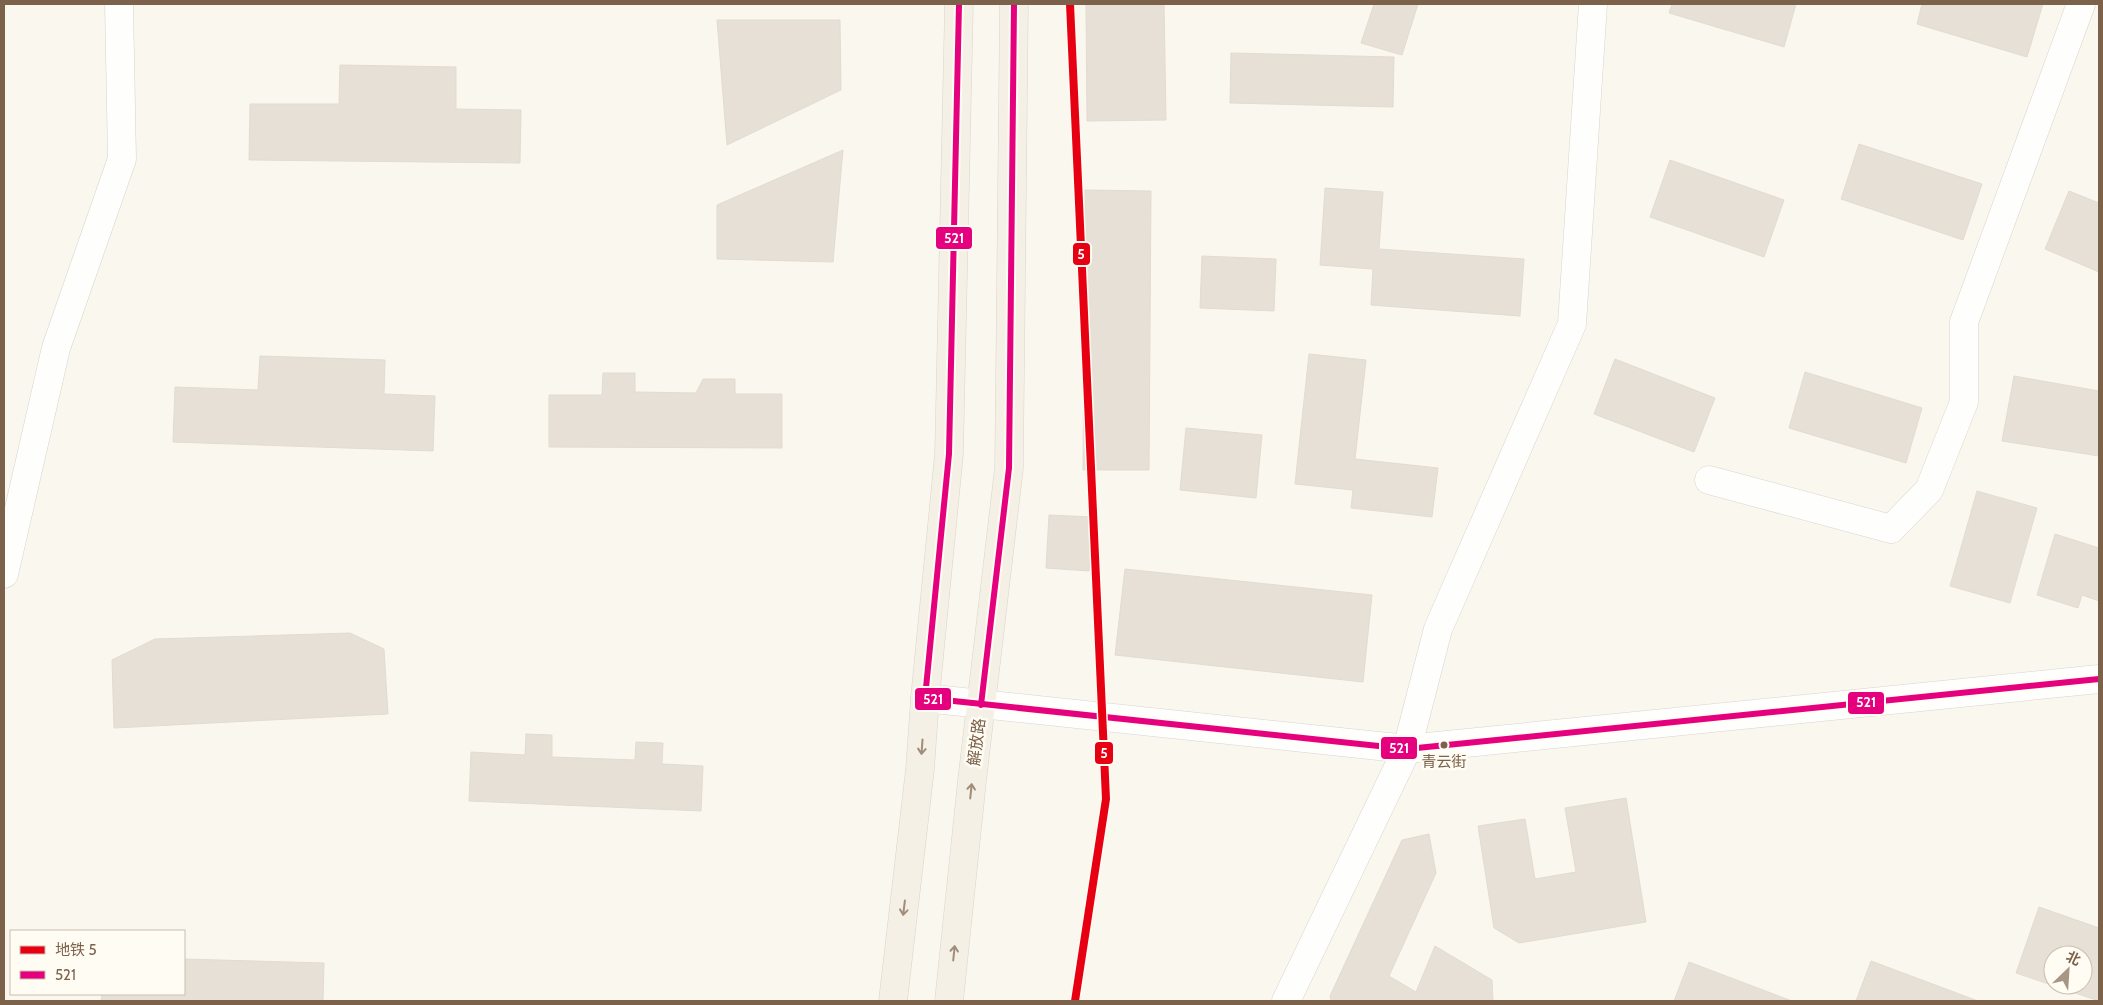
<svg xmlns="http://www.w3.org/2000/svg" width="2103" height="1005" viewBox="0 0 2103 1005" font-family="Cabin,'Noto Sans SC',sans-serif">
  <rect width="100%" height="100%" fill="#faf7ef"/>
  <!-- building -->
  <path fill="#e7e0d6" stroke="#e3dbd1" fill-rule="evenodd" d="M1086,4H1164L1166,120L1087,121Z
    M1374,4H1418L1402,55L1361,43Z
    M1672,4H1796L1784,47L1669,13Z
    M1922,4H2043L2027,57L1917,24Z
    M717,20H840L841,90L727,145Z
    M1231,53L1394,57L1393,107L1230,103Z
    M340,65L456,67V109L521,110L520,163L249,160L250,104H339Z
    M1859,144L1982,184L1963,240L1841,199Z
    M843,150L833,262L717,259V205Z
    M1670,160L1784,200L1764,257L1650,217Z
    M1325,188L1383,192L1379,249L1524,259L1520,316L1371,305L1373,269L1320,265Z
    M1085,190L1151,191L1149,470H1083Z
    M2069,191L2099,203V272L2045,249Z
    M1202,256L1276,259L1274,311L1200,308Z
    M1309,354L1366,360L1355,459L1438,468L1432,517L1351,508L1353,490L1295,484Z
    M260,356L385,360L384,394L435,396L433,451L173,442L175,387L258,390Z
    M1615,359L1715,398L1694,452L1594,414Z
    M1805,372L1922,408L1906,463L1789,428Z
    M603,373H635V392L696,393L703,379H735V394H782V448L549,447V395H602Z
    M2014,376L2099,391V456L2002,441Z
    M1186,428L1262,435L1256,498L1180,490Z
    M1977,491L2037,508L2010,603L1950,586Z
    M1049,515L1092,517L1089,571L1046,568Z
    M2055,534L2099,548V601L2082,595L2078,608L2037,595Z
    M1125,569L1372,595L1363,682L1115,655Z
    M350,633L384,649L388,714L114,728L112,660L155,639Z
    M526,734L552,735V757L635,760L636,742L663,743L662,764L703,766L701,811L469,801L471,752L525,755Z
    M1626,798L1646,922L1519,943L1494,928L1478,826L1525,819L1535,879L1576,872L1565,808Z
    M1429,834L1436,873L1389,976L1416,992L1435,946L1492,980L1493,1001H1331L1330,996L1402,840Z
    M2039,907L2099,928V1001L2016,973ZM2053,955H2083V985H2053Z
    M184,959L324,963L323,1001H101L102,994H184Z
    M1871,961L1978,1001H1856Z
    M1689,962L1792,1001H1674Z"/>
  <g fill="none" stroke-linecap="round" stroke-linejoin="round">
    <defs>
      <path id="street" d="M1709,480L1891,529L1929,490L1964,402V322L2081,4
        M925,698L1407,749L2099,679
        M1286,1001L1407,749L1438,629L1572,324L1593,4"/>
      <path id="secondary" d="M4,574L56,348L122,159L119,4"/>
      <path id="primary" d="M893,1001L920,769L925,698L949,454L959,4
        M949,1001L972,781L1009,468L1014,4"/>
    </defs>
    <!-- street casing -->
    <use href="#street" stroke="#dad4cd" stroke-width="29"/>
    <!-- secondary casing -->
    <use href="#secondary" stroke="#d8d3ca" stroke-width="29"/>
    <!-- primary casing -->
    <use href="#primary" stroke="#dbd3cb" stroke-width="29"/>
    <!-- street -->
    <use href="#street" stroke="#fefefd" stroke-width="28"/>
    <!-- secondary -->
    <use href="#secondary" stroke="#fefefd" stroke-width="28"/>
    <!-- primary -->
    <use href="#primary" stroke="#f4f0e6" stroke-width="28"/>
    <defs>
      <path id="bus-1" d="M959,4L949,454L925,698L1407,749L2099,679
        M981,705L1009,468L1014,4"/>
    </defs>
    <!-- bus-1 casing -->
    <use href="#bus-1" stroke="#fffcf3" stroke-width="10"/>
    <!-- bus-1 -->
    <use href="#bus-1" stroke="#e5007d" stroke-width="6"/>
    <defs>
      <path id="metro-1" d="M1070,4L1106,799L1075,1001"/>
    </defs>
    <!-- metro-1 casing -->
    <use href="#metro-1" stroke="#fffcf3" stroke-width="11"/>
    <!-- metro-1 -->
    <use href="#metro-1" stroke="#e60012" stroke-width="8"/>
  </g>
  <!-- one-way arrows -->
  <defs><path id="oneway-shaft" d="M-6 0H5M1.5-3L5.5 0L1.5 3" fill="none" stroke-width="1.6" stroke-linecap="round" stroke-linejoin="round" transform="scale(1.25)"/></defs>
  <g stroke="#a08d7a">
    <use href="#oneway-shaft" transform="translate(922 747) rotate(94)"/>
    <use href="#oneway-shaft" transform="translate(971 791) rotate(-84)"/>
    <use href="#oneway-shaft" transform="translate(904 908) rotate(97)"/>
    <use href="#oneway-shaft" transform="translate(954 953) rotate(-84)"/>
  </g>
  <!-- markers -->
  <circle fill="#7c624b" stroke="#fffcf3" stroke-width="2" cx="1444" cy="745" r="4.5"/>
  <g text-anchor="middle" stroke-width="5" stroke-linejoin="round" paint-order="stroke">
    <!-- bus labels -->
    <g font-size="15" fill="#7c624b" stroke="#fffcf3">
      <text x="1444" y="767">青云街</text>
    </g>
    <!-- street labels -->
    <g font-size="16" fill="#7c624b" stroke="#fffcf3">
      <text transform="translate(976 742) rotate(-83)" y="6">解放路</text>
    </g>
  </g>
  <g stroke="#fffcf3" stroke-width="2">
    <rect x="935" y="226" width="38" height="24" rx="5" fill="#e5007d"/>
    <rect x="1072" y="242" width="19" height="24" rx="5" fill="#e60012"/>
    <rect x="914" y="687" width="38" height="24" rx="5" fill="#e5007d"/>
    <rect x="1847" y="691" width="38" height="24" rx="5" fill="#e5007d"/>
    <rect x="1380" y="736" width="38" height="24" rx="5" fill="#e5007d"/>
    <rect x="1094" y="741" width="20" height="24" rx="5" fill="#e60012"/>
  </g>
  <g font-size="14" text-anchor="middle" font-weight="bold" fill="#fff">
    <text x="954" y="243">521</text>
    <text x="1081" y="259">5</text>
    <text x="933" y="704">521</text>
    <text x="1866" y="707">521</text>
    <text x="1399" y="753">521</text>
    <text x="1104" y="758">5</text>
  </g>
  <!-- border -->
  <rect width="2103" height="1005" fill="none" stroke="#7c624b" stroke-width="10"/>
  <!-- legend -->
  <rect x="10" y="930" width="175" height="65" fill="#fffcf3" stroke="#cbbeb0"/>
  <rect x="20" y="946" width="25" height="8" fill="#e60012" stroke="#cbbeb0"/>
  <text x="55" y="955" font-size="15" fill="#7c624b">地铁 5</text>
  <rect x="20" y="971" width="25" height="8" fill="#e5007d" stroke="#cbbeb0"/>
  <text x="55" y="980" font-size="15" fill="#7c624b">521</text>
  <!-- north arrow -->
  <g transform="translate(2068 970) rotate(25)"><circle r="24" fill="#fffcf3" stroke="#cbbeb0"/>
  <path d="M0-4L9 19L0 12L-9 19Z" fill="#a89684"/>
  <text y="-8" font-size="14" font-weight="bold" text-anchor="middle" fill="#7c624b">北</text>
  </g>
</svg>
